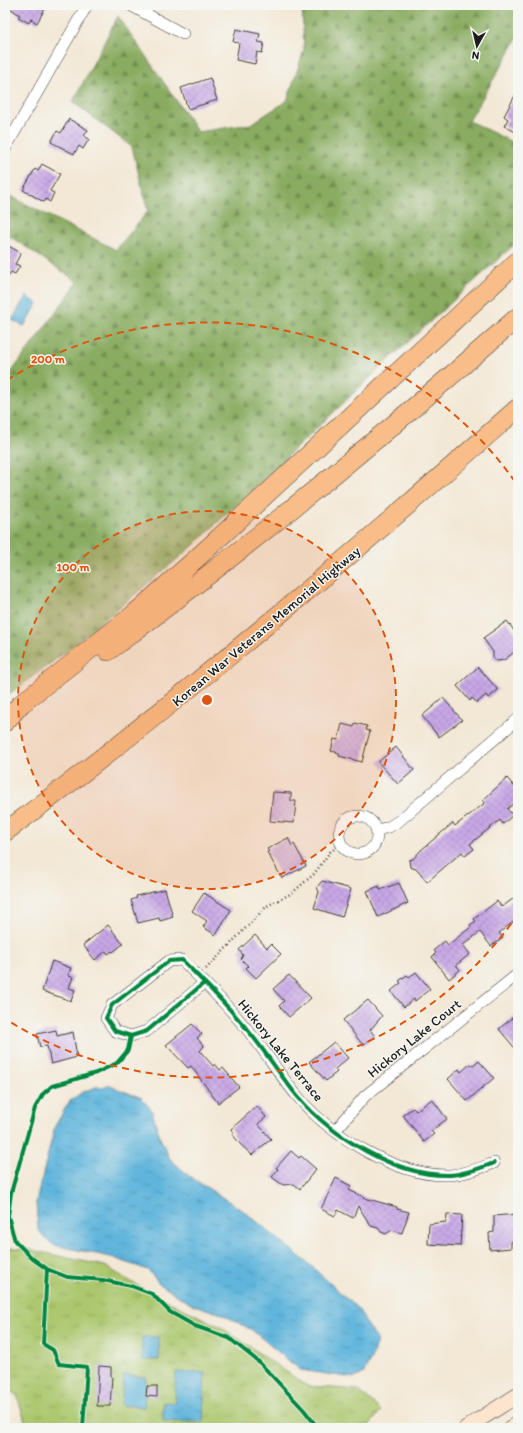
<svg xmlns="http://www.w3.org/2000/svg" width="523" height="1433" viewBox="0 0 523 1433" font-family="Itim,sans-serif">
  <defs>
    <pattern id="forest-firs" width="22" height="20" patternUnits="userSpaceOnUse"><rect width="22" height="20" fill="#89ac60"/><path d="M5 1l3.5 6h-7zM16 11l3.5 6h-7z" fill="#6f8b4e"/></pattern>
    <pattern id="park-tufts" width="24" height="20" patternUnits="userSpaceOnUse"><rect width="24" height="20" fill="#acc76d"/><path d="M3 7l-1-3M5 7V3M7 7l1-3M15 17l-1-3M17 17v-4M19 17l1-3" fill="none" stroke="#93aa5e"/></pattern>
    <pattern id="water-ripples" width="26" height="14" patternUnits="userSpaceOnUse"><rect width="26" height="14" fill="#60b5dc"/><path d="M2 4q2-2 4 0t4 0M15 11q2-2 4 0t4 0" fill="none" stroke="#4e92b2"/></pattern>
    <pattern id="building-cross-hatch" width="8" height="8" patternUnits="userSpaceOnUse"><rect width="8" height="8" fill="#c8a7e6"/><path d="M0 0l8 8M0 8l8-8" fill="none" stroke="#ab8fc5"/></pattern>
  </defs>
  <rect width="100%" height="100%" fill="#f6f6f2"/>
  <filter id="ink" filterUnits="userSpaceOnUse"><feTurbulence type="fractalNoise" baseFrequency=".025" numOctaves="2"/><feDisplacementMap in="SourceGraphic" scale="8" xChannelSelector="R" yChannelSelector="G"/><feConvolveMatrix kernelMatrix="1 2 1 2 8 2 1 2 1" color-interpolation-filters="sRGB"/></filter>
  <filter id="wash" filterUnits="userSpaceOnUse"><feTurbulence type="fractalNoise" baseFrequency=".012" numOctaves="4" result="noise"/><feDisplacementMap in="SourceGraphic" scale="16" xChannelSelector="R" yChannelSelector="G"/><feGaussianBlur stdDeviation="0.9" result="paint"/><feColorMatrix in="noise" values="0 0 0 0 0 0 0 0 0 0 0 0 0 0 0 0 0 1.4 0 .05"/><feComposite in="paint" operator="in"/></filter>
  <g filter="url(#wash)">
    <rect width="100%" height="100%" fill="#f3e8d6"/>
    <!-- forest -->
    <path fill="url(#forest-firs)" stroke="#52643e" d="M302,5H518V37L469,121L518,145V241L396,353L195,544L66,652L5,697V381L78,282L5,233V201L8,195L116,250L148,211L132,147L73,102L118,16L198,132L251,124L287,101L304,50Z"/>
    <!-- park -->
    <path fill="url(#park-tufts)" stroke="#647244" d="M5,1248L27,1249L105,1266L148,1292L221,1327L307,1386L358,1390L381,1411L367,1428H27L17,1395L5,1389Z"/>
    <!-- water -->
    <path fill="url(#water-ripples)" stroke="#3e687c" d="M26,296L38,304L24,326L12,320Z
      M110,1086L142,1098L152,1111L160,1138L170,1159L189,1176L245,1212L310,1265L359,1310L367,1326L377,1339L373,1355L363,1374L354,1378L300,1370L252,1330L222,1314L191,1304L160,1284L148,1270L111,1257L54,1245L44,1237L38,1229L36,1202L55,1126L69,1102L81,1093L96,1087Z
      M142,1337H159V1360H142Z
      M176,1372L205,1373L203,1422L163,1421V1402L175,1403Z
      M124,1375L146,1377L144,1407L121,1405Z"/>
    <g id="blocks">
      <!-- building -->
      <path fill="url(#building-cross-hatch)" d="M5,5H47L37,23L31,19L29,23L18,17L20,15Z
        M236,29L260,34L258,42L264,43L262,53L257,52L255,64L236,60L239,43L233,42Z
        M210,78L217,100L188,109L181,88Z
        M518,90V133L504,126L508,119L504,116Z
        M69,119L88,130L84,136L89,139L83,149L79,146L74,154L51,142L57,131L61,133Z
        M42,164L60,174L50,191L54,193L50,202L46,199L44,202L23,190L35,169L38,171Z
        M5,244L21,253L15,264L20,266L15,274L11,272L5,282Z
        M507,621L518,636V649L504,660L497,661L493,659V652L483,638Z
        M478,667L498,690L488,698L486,695L477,703L472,698L470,701L457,686Z
        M443,698L462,720L439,737L422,716Z
        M355,723L367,726L366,730L370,731L362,762L339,756V753L331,751L334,739L338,740L342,724L354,727Z
        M396,747L414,770L398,784L378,762Z
        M507,778L518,791V800L507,809L513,815L503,824L500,820L470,844L474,849L465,856L462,852L427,882L416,869L410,867L409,860L413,859L421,850L453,823L455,826L485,803L483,800Z
        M273,792L291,793V801H296L294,823L270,821Z
        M288,838L292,846L294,844L306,866L282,878L267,852L269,851L267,849Z
        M322,881L351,889L342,917L314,908L319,892L317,887Z
        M399,883L408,903L378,917L367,891L379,886L380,890Z
        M165,889L173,917L160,921L159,918L138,923L131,900L137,898L136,896Z
        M204,893L231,910L216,935L203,927L207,921L192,911Z
        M518,895V918L499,933L503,938L491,946L480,932L463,945L470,954L456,965L460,970L449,979L432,957L436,953L434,950L445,941L448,945L471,927L470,925L476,921L474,919L497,901L502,907Z
        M108,925L123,944L113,952L112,951L108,954L106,951L95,960L83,945Z
        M255,935L267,948L271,944L281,954L256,978L246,968L248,966L241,959L243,955L239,950Z
        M52,961L71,968L68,976L73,977L69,988L75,990L71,1001L42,991Z
        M416,972L430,989L415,1001L414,999L404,1007L391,991L401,983L399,981L407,975L409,977Z
        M289,975L311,998L289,1017L279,1006L284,1001L273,989Z
        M368,1000L382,1016L370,1030L375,1036L363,1045L343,1020Z
        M518,1013V1052L499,1029Z
        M192,1024L202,1034L197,1038L204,1046L200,1051L213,1066L215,1064L220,1070L223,1068L239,1087L218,1103L191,1066L188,1068L166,1045Z
        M56,1030L57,1036L73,1032L77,1057L51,1064L47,1046L40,1047L37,1034Z
        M334,1042L348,1058L335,1069L337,1072L326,1081L309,1062Z
        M479,1061L494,1078L467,1101L448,1079L459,1069L461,1072L470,1064L473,1066Z
        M432,1099L447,1119L431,1131L434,1134L424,1142L403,1115L413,1108L416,1111Z
        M257,1106L266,1117L258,1124L271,1139L252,1155L241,1145L232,1134L234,1133L231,1129Z
        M291,1151L299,1158L301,1156L316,1169L300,1189L294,1184L283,1185L272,1177L278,1169L276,1168Z
        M336,1178L351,1186L349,1190L368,1199L397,1207V1209L409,1212L402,1233L392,1230L386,1234L381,1232L378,1228L371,1226L358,1206L353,1218L338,1210L335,1216L321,1209Z
        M447,1214L462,1215L460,1246L428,1244L429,1224L446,1222Z
        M518,1214V1241L511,1242V1248L490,1250L489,1233L494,1232V1216Z
        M99,1366L111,1367V1377H112L110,1406H97Z
        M147,1386H157V1397L146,1396Z"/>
    </g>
  </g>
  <g filter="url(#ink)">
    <use href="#blocks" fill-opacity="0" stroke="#3c3b38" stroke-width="1"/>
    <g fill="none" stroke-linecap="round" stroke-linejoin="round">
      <defs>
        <path id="street" d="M130,5L183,34
          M5,149L87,5
          M339 835a19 19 0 1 1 38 0a19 19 0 1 1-38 0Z
          M377,830L389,827L400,820L518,719
          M204,983L147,1031L131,1036L115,1031L106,1018L112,1005L169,961L182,960C207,985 232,1010 254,1038C269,1057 282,1078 298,1097C331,1136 397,1177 450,1175C466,1174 480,1168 494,1163
          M335,1131L365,1096L518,974"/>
        <path id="secondary" d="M466,1428L518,1395
          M510,1428L518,1423"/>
        <path id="highway" d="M108,651C250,546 386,434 518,317
          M5,722L21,704L132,616L207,549L518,261
          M5,832C183,699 352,556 518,408"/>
      </defs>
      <!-- street casing -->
      <use href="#street" stroke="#3c3b38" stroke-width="12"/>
      <!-- secondary casing -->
      <use href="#secondary" stroke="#3c3b38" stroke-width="16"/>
      <!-- highway casing -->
      <use href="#highway" stroke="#3c3b38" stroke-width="20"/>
      <!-- path -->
      <path stroke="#3c3b38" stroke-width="2.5" stroke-dasharray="1 3" stroke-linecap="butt" d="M206,969L267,906L292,893L314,874L330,852L341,844"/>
      <!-- street -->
      <use href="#street" stroke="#fff" stroke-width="11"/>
      <!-- secondary -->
      <use href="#secondary" stroke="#fce5cf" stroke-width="15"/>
      <!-- highway -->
      <use href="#highway" stroke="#f8bd88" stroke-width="19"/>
      <defs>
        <path id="cycleway" d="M204,983L147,1031L131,1036L115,1031L106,1018L112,1005L169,961L182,960C207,985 232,1010 254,1038C269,1057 282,1078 298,1097C331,1136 397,1177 450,1175C466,1174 480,1168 494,1163
          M131,1036L128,1050L117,1063L96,1073L52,1086L43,1094L35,1108L11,1193L8,1216L15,1241L33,1259L47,1269L67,1277L103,1280L131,1286L152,1294L170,1312L195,1326L229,1338L259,1362L304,1410L318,1428
          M47,1269L43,1344L53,1350L59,1364L87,1367L83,1428"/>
      </defs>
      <!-- cycleway casing -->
      <use href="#cycleway" stroke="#f6f6f2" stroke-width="6"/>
      <!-- cycleway -->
      <use href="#cycleway" stroke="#00873e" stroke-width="4"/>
    </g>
  </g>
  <!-- distance rings -->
  <circle cx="207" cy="700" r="189" fill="#de560d" fill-opacity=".12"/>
  <g fill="none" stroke="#de560d" stroke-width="2" stroke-dasharray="7 5">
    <circle cx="207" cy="700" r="189"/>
    <path d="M518 914A377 377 0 0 1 7 1020M7 380A377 377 0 0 1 518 486"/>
  </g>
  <g text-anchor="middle" stroke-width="3" stroke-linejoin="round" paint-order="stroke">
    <!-- street labels -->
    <g font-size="14" fill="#1c1c1c" stroke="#f6f6f2">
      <text transform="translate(266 626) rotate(-40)" y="5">Korean War Veterans Memorial Highway</text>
      <text transform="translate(414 1038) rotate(-39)" y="5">Hickory Lake Court</text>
      <text transform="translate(281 1050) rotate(51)" y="5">Hickory Lake Terrace</text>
    </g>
  </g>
  <circle cx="207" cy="700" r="6" fill="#de560d" stroke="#f6f6f2" stroke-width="2"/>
  <g font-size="12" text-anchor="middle" font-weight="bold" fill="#de560d" stroke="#f6f6f2" stroke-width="3" stroke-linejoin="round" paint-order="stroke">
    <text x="48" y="363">200 m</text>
    <text x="73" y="571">100 m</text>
  </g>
  <!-- margin -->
  <rect width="523" height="1433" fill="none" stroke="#f6f6f2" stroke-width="20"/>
  <!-- north arrow -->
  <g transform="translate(477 46) rotate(188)" stroke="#f6f6f2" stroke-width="3" paint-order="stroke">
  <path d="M0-3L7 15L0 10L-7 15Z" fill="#1c1c1c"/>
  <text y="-6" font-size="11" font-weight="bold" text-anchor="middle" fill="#1c1c1c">N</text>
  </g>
</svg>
